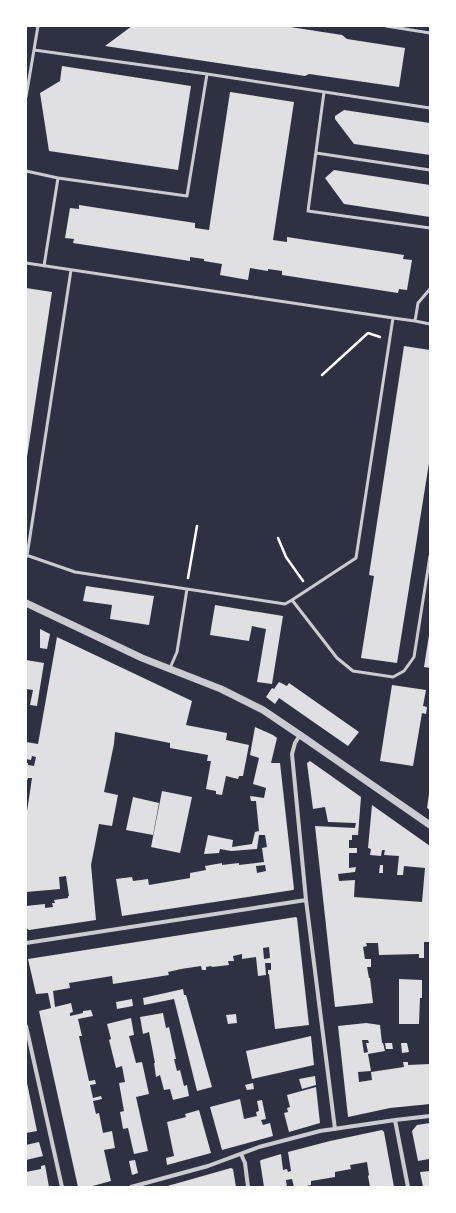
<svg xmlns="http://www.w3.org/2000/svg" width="456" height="1213" viewBox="0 0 456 1213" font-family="'Noto Serif',serif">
  <rect width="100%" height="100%" fill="#2d3142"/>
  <!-- building -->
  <path fill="#e0e0e3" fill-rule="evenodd" d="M132,26H284L342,35L347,39L405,48L399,87L309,74L305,76L105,46Z
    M62,66L191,86L178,170L49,151L40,93L60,81Z
    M230,92L294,102L273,240L287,242V237L404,255L403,259L412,260L407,290L399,289L398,293L282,275V271L268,269V271L250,268L248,280L220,275L222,264L204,261V259L190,257V261L73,243L74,239L65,238L70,208L79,209V205L195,223V228L209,230Z
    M344,110L430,123V155L354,144L335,119V116Z
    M334,170L430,185V217L344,204L325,178Z
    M26,288L52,292L27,457H26Z
    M404,346L430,350V457L397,663L361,658L374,576L369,575Z
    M86,586L154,596L149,625L110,619L112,605L83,601Z
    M215,605L283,616L272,684L257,682L266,629L252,626L249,641L210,635Z
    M40,629L50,634L47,649L40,648Z
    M429,635H430V668L424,667Z
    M57,637L192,701L186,725L227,733L226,740L249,745L243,776H239L238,779L226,776L222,795L216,794V791L206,789L211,761H207L208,755L170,748V743L115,732L114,744L104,792L118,795L112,826L99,824L91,865L96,920L29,930L26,928V906L45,904V908L53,907L52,903H55L54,900L68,898V896H69L66,876L59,877L60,889L26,892L27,876H26V818L32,778H28L26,783V763H28V765L34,766L36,757L32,756L31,760L26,759V742L38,744Z
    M26,660L44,663L37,706L30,705L33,690L26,689Z
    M279,682L287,686L289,683L359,732L348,746L279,698L275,704L266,697L272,688L274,689Z
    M392,685L426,690L423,706L427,707L426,714L422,713L413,766L380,761Z
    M255,727L273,735L277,738L271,763H280L294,889L293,890L122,916L116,879L132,877L133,881L148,879L149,885L190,878V873L206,870L205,866L222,863V865L239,863V865L264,862L262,848L267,847L265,835H259L257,849L231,851L220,849L219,853L204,854L208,835L233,840L232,847L252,844L255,832L259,831L256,801H251L250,796L264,798L266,788L253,784L259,758L250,755ZM265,865L266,871L257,873L256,866Z
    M310,761L361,797L358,835H352V840H349V848H357V853H349V868L356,867L355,872L338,874L339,881L355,880L354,897L422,902L425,868L404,866L403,875H397L399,856L384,855L385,850H382L381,856L370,855L371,849L368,848L372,805L430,846V942H424V958H419V954L379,955L378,943H366L367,946L363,947L365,959H371V967H367L369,978H370L373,1003L335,1007L315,826L355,828L356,823L328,822L325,807L313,809L307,763Z
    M162,791L192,797L180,853L151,847Z
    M429,794H430V810L427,808Z
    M133,797L159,803L153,835L126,830Z
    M380,865H383V873H379Z
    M296,917L297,918L309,1025L275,1029L269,974H268V970H271V963H265L266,975L258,976L256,957L242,959V954L233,956L234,961H228L229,965L212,967L211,966L206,967V970H202L201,966L181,969L168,972L169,975L113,984L112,976L69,983L70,988L53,991L55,1007L71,1003L73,1012L70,1013V1016L83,1013V1011L91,1010L93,1016L78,1019L82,1036H79L89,1081L95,1080L96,1084L90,1085L93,1098L101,1096L102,1099L93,1101L96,1114L99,1113L103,1133L112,1131L115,1148L104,1150L111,1181L89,1187H78L39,1011L51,1008L48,993L36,994L28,959ZM269,947L270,958L264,959L263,948Z
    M399,979L422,980V998H420L419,1024H399Z
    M183,989L184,995H186L212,1087L197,1091L174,999L144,1005L143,998Z
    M132,999L133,1006L117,1009L116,1002Z
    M163,1013L166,1028L169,1027L176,1059H174L177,1071L180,1070L184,1086L187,1085L189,1096L173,1100L170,1089L164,1090L160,1075L156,1077L154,1063H155L149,1032L143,1034L140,1017Z
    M236,1014L237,1023L228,1024L226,1015Z
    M131,1018L134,1035L129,1036L136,1063L142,1062L149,1094L136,1097L148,1151L134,1154L128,1128L123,1129L120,1112L124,1111L119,1083L125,1082L122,1066L116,1068L109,1040L111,1039L107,1024Z
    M366,1023L380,1025L382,1043H383L385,1051L368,1054L371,1071L358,1072L359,1082L372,1080L371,1072L404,1067L403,1062H408V1065L430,1064V1104L390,1108L348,1117L338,1026ZM362,1040H368L369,1043H366L368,1052L364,1053Z
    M311,1036L314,1065L252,1079L246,1051Z
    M385,1043H392L393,1049H386Z
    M401,1043H407L409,1052L402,1053Z
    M315,1076L316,1085L302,1089L299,1079Z
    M27,1083L37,1131L26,1133V1084Z
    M253,1083L254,1089L247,1090L245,1085Z
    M316,1087L320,1123L289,1132L284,1113L288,1112L287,1108L290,1107L287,1095Z
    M240,1099L244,1119L257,1116L256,1112L259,1111L257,1101L262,1100L266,1119L261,1120L263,1125L270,1123L273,1136L222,1150L210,1107Z
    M199,1110L211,1153L167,1165L166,1158L174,1156L167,1122L186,1117L185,1114Z
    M430,1123V1163H429V1159L418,1161L412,1131L417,1125Z
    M382,1130L384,1132L394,1187H370L368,1176L369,1175L367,1162L350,1165L351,1169L335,1172V1177L311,1181V1185L301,1187H294L292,1179L286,1180L287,1187H264L260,1161L261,1160L281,1154L283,1170L287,1169L288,1172L291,1171L288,1152L330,1141Z
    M39,1142L43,1156L26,1160V1145Z
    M135,1160L138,1173L132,1175L129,1161Z
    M45,1165L49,1187H26V1172L41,1169V1166Z
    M231,1168L233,1169L236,1187H164Z
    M430,1171V1187H423L420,1172Z"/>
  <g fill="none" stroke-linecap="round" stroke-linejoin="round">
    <!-- path -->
    <path stroke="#fff" stroke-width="2.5" d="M322,375L368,333L380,337
      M278,538L286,557L303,581
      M188,578L197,526"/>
    <!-- service -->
    <path stroke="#caccd0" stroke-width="3" d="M386,26L430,33
      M34,50L207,74L430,108
      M324,92L308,211L430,228
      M26,97L38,26
      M316,153L430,170
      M26,171L58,178L44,266
      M58,178L187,196L207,74
      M26,263L393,318L356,558L292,600L285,604L75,572L26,555
      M393,318L415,321L418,303L430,289
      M415,321L430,324
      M27,556L71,270
      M292,600L337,658L353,671L393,677L404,671L414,657L430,556
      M170,668L177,652L187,589"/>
    <!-- minor -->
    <path stroke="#caccd0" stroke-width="4" d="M300,735L295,743L292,754L306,900L335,1129
      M26,943L306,900
      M26,1026L62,1187
      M395,1120L408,1187
      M241,1154L245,1163L248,1187
      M131,1187L208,1166L259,1147L320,1131L395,1120L430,1116"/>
    <!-- tertiary -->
    <path stroke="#caccd0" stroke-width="7" d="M26,603L142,658L221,689L263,710L300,735L430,825"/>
  </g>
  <!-- border -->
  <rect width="456" height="1213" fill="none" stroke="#ffffff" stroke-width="54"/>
</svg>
